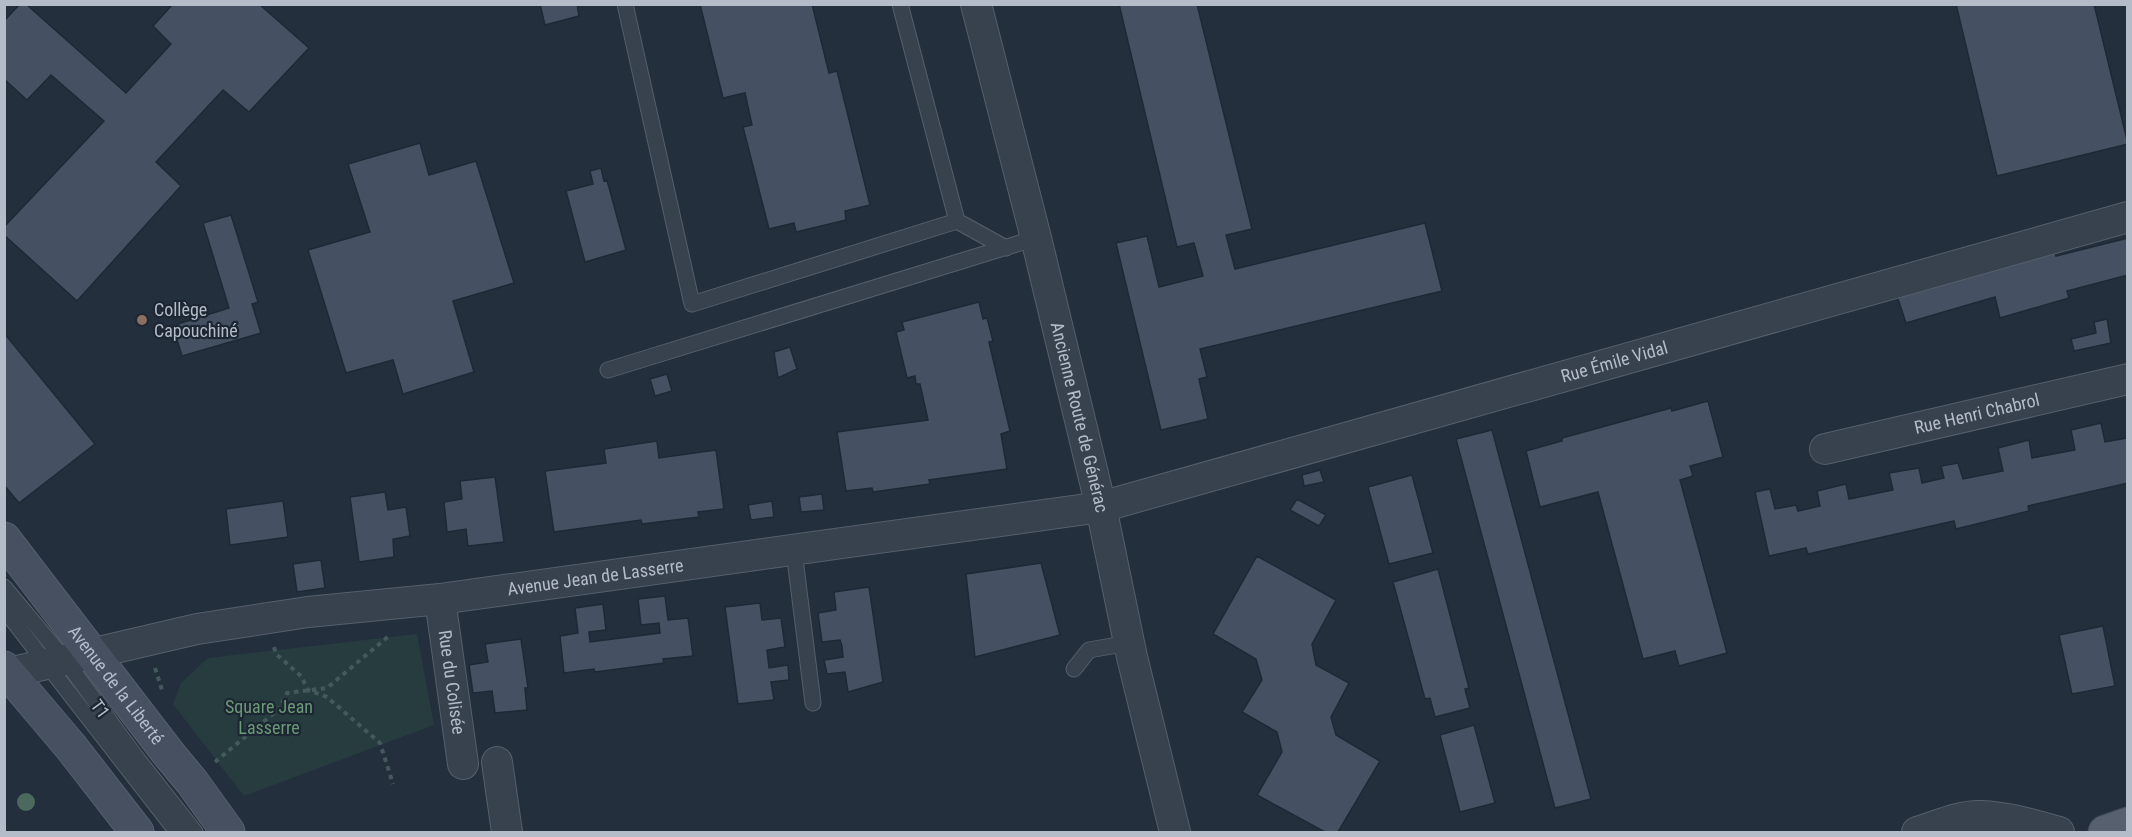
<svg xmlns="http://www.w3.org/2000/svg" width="2132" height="837" viewBox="0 0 2132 837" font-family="'Roboto Condensed',sans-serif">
  <rect width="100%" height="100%" fill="#242f3e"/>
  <!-- green -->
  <path fill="#263c3f" d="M417,634L434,725L244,796L173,704L181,683L208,658Z"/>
  <!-- building -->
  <path fill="#455162" stroke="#1f2835" stroke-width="1.5" d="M20,4H26L126,93L171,44L153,26L173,4H259L309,48L249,112L223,90L156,162L181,186L77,301L4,235V227L104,121L51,75L27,100L4,79V21Z
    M540,4H577L579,16L545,25Z
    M700,4H812L829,73L837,71L870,205L845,211L846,220L796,232L794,223L769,229L743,127L752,125L745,93L723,98Z
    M1119,4H1197L1252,229L1226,235L1235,269L1425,223L1442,291L1200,349L1207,377L1199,379L1208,419L1161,430L1116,243L1147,236L1159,287L1203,276L1194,243L1177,247Z
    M1956,4H2094L2128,144L1997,176Z
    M420,143L429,175L476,161L514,283L453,301L474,372L403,394L393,360L346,373L308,250L370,232L348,164Z
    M601,168L604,181L607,180L626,250L585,262L566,191L593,184L590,171Z
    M231,215L258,302L252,304L261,333L182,356L174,330L178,324L229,308L203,223Z
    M2128,238V275L2067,291L2069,298L2000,318L1995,297L1906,323L1897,296L2055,251L2056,256Z
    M979,302L983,319L987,318L993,341L989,342L1010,431L1001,434L1007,469L929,480L930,484L873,492L872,488L846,491L837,432L928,420L920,384H916L915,376L907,378L896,332L904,330L902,322Z
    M2107,319L2111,343L2074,351L2071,339L2096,333L2094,322Z
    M4,333L95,444L19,503L4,485Z
    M790,347L797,369L778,378L774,352Z
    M667,374L672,391L655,396L650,379Z
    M1708,401L1723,457L1690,466L1693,476L1680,480L1727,653L1679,666L1675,651L1643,659L1598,492L1540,507L1526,451L1562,441V438L1671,408L1672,411Z
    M2101,423L2105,442L2127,438L2128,483L2028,506L2029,511L1956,529L1954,521L1808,554L1806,548L1769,556L1755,492L1770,489L1775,509L1796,505L1798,511L1820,506L1817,491L1846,484L1849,499L1893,490L1889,473L1919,468L1922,483L1944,478L1941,466L1958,463L1963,479L2003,471L1998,448L2029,440L2032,458L2075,450L2071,430Z
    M1492,430L1591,799L1555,808L1456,439Z
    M657,441L659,458L716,450L724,509L698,512L699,517L642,524L641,520L554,532L545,471L606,463L604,449Z
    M1320,470L1324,482L1304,486L1302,475Z
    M1412,475L1433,553L1389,564L1368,487Z
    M495,477L504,542L468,546L466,529L447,532L444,502L462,499L460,481Z
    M385,492L388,510L406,507L410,536L393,539L394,557L359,562L350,497Z
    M822,494L824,510L801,512L799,497Z
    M1297,499L1326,515L1319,526L1290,510Z
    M283,501L288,537L230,545L226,509Z
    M772,501L774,517L751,520L748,505Z
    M1257,556L1336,600L1312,644L1316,665L1349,683L1331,717L1336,735L1380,761L1338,832H1325L1257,795L1282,752L1277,732L1242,712L1262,680L1256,659L1213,634Z
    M321,560L325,588L297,592L293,564Z
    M1041,563L1060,635L975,657L966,574Z
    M1438,569L1469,688L1465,689L1470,708L1435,717L1430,698L1425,699L1393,582Z
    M869,587L883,682L848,692L845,672L827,674L824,660L843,657L842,646L840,640L822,642L818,613L836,610L834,592Z
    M665,596L668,620L688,618L693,656L663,659L664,663L595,672L594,669L564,673L560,636L578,633L575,608L603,604L606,630L589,632L590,642L660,633L659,623L641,625L638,599Z
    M760,603L762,620L781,618L785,647L767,650L769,668L788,665L789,680L771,682L774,700L738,704L725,607Z
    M2103,626L2115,686L2072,694L2059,635Z
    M521,639L528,688H525L527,710L495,713L492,691L473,693L469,665L488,662L485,644Z
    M1474,725L1495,803L1460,812L1440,735Z"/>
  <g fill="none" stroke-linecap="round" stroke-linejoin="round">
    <defs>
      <path id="lane" d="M625,4L692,304L957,221
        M900,4L957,221L1006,248
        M608,370L1036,238
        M794,551L813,703
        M4,587L65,660L136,757L195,832
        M4,609L177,832
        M1074,669L1089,650L1129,643"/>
      <g id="street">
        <path id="s1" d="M976,4L1036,238L1101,507L1132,657L1175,832"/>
        <path id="s2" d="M1825,449L2128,379"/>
        <path id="s3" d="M440,599L463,764"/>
        <path id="s4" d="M4,674L197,629L308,612L440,599L1101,507L2128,217"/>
        <path d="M497,762L507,832"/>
        <path d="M1917,832C1937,826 1960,815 1981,816C2008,817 2034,825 2059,832"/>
      </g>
      <g id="secondary">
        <path id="s5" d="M4,539L168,753L192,782L228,832"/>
        <path d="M4,668L71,747L137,832"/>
      </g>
      <path id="primary" d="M2105,832L2128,824"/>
    </defs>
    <!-- lane casing -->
    <use href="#lane" stroke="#565f6c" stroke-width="17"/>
    <!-- street casing -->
    <use href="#street" stroke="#565f6c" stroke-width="32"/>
    <!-- secondary casing -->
    <use href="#secondary" stroke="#565f6c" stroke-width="35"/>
    <!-- primary casing -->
    <use href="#primary" stroke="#414a57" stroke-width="35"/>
    <!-- path -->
    <path stroke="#44595c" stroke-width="4" stroke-dasharray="4.5 4.5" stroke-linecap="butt" d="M274,647L276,654L301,676L308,690L327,697L380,743L393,784
      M155,668L162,690
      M215,762L279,709L287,693L327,688L390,635"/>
    <!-- lane -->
    <use href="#lane" stroke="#38414e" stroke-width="15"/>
    <!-- street -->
    <use href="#street" stroke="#38414e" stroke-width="30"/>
    <!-- secondary -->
    <use href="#secondary" stroke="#465061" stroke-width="33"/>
    <!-- primary -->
    <use href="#primary" stroke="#56606e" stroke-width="33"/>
  </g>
  <!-- trees -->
  <circle fill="#4b6a5d" cx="26" cy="802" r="9"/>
  <!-- markers -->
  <circle fill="#8d6e63" stroke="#1d2633" stroke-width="2" cx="142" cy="320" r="6"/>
  <g text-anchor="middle" stroke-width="4.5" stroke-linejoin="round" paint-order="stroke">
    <!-- poi labels -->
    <g font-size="18" fill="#b4bcc9" stroke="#1d2633" text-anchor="start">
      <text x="154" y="316">Collège<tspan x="154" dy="21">Capouchiné</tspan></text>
    </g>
    <!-- street labels -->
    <g font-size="18" fill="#b4bcc9" stroke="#1d2633">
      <text dy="6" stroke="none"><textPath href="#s4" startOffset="1644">Rue Émile Vidal</textPath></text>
      <text dy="6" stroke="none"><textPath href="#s2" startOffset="156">Rue Henri Chabrol</textPath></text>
      <text dy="6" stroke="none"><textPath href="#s1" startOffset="426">Ancienne Route de Générac</textPath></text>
      <text dy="6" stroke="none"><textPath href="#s4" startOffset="600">Avenue Jean de Lasserre</textPath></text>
      <text dy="6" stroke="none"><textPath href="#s3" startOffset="84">Rue du Colisée</textPath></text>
      <text dy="6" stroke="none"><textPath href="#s5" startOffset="184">Avenue de la Liberté</textPath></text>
      <text transform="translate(100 709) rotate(54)" y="6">T1</text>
    </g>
    <!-- park labels -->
    <g font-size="18" fill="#6b9a76" stroke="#1d2633">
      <text x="269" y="713">Square Jean<tspan x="269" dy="21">Lasserre</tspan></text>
    </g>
  </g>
  <!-- border -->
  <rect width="2132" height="837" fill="none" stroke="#b4bcc9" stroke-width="12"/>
</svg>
